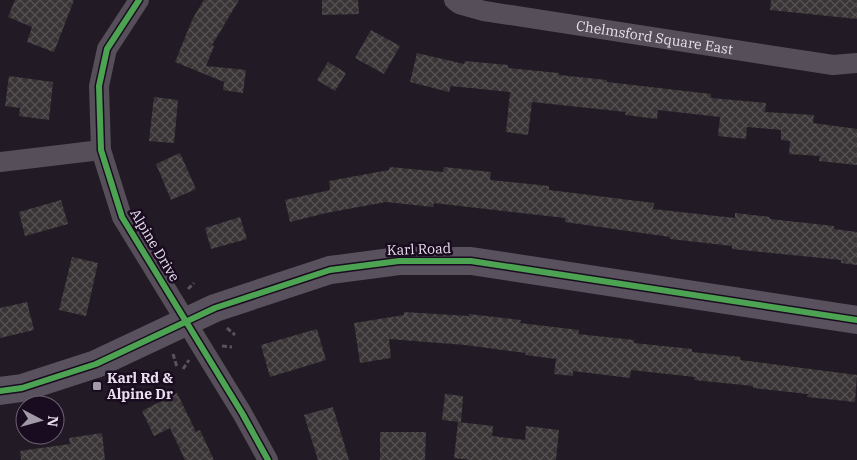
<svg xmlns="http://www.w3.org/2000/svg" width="857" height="460" viewBox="0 0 857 460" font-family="'IBM Plex Serif',serif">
  <defs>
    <pattern id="building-cross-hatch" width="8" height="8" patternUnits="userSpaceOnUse" patternTransform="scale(1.25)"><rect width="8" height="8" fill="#393435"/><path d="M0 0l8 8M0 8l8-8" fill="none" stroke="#565153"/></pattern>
  </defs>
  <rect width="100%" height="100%" fill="#221a25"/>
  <!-- building -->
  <path fill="url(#building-cross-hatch)" d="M15,0H74L54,52L27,42L32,27L8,17Z
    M204,0H239L212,45L214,46L206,66L246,70L243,93L223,90L224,82L175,62L193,18Z
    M322,0H358L359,14L322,15Z
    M771,0H857V19L770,10Z
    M371,30L400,46L384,74L355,58Z
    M417,53L464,64L465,61L508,65V68L559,73V75L607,80V82L711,94V98L766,103L765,112L814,115L813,123L857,129V165L819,161L820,156L789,154L790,141L781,140V130L747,127L746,139L718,136L720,117L658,110L657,119L625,115L626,112L532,102L528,135L506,132L510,92L451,86L449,92L410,82Z
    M328,62L346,73L335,91L317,80Z
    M9,76L53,82L49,120L19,116L20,108L5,106Z
    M154,97L178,100L174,143L149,141Z
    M180,153L196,189L171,200L156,164Z
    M390,167L443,172L444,167L491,172L490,180L549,186V190L654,203L653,209L735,218V213L770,217V219L834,226V229L857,232V265L841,263V260L732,249V246L670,239V237L565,222V218L434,203L433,207L386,202L326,213L290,222L285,200L330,190L329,181L389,170Z
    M61,200L68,224L25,236L19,212Z
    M240,217L247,239L211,249L205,228Z
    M72,257L98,263L86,316L59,310Z
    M27,302L34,330L0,338V308Z
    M404,312L469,316V314L521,320L520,323L579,330L578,334L634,340V343L692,349V352L741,357L740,360L857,375L855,402L807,397L808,394L753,388V386L694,380L695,377L631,370L630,378L573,371V376L554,374L556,359L525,355L526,353L465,345L389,339L391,358L360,363L354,323L404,315Z
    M317,329L326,360L270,377L261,345Z
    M177,393L196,432L200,430L214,460H185L170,428L154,436L142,411Z
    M445,394L463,396L461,422L442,420Z
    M333,407L349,460H318L304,415Z
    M458,422L493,426L492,436L525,440L526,426L559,430L556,460H471L454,458Z
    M380,432H426L425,460H380Z
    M102,433L105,460H21L20,451L70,444L69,438Z"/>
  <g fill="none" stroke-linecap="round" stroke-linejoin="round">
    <!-- path -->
    <path stroke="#59545c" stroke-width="3" stroke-dasharray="5 2.5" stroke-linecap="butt" d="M188,289L194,283
      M227,328L235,335
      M222,346L232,347
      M173,354L177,367
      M183,369L189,360"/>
    <!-- street -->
    <g stroke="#564f59" stroke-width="20">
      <path d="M139,0L107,49L99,86L101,150L122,217L242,413L268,460"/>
      <path id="s1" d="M454,0L459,4L484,11L833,65L857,63"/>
      <path d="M0,162L101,150"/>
    </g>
    <!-- secondary -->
    <path stroke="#59515d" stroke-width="28" d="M0,391L22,388L96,364L215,308L330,270L399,261H471L857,320"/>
    <defs>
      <path id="cycleway" d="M139,0L107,49L99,86L101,150L122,217L242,413L268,460
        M0,391L22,388L96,364L215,308L330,270L399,261H471L857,320"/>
    </defs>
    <!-- cycleway casing -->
    <use href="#cycleway" stroke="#1a0c20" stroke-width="9"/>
    <!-- cycleway -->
    <use href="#cycleway" stroke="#4ca352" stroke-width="6"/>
  </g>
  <!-- markers -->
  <rect fill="#a39aa8" stroke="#1a0c20" stroke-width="2" x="92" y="381" width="10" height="10" rx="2.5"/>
  <g text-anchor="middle" stroke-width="5" stroke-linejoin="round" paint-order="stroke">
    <!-- street labels -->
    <g font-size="14" fill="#e9dfee" stroke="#1a0c20">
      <text dy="5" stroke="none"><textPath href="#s1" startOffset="205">Chelmsford Square East</textPath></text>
      <text transform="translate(155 245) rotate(59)" y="5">Alpine Drive</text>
      <text transform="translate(419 249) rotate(-2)" y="5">Karl Road</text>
    </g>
    <!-- poi labels -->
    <g font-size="14" font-weight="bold" fill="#e9dfee" stroke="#1a0c20" text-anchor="start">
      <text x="107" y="383">Karl Rd &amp;<tspan x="107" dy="16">Alpine Dr</tspan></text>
    </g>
  </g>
  <!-- north arrow -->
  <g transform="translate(40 420) rotate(96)"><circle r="24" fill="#1a0c20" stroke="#6d6072"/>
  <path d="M0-4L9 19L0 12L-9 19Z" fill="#a39aa8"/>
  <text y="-8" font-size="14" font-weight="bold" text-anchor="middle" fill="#e9dfee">N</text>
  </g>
</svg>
